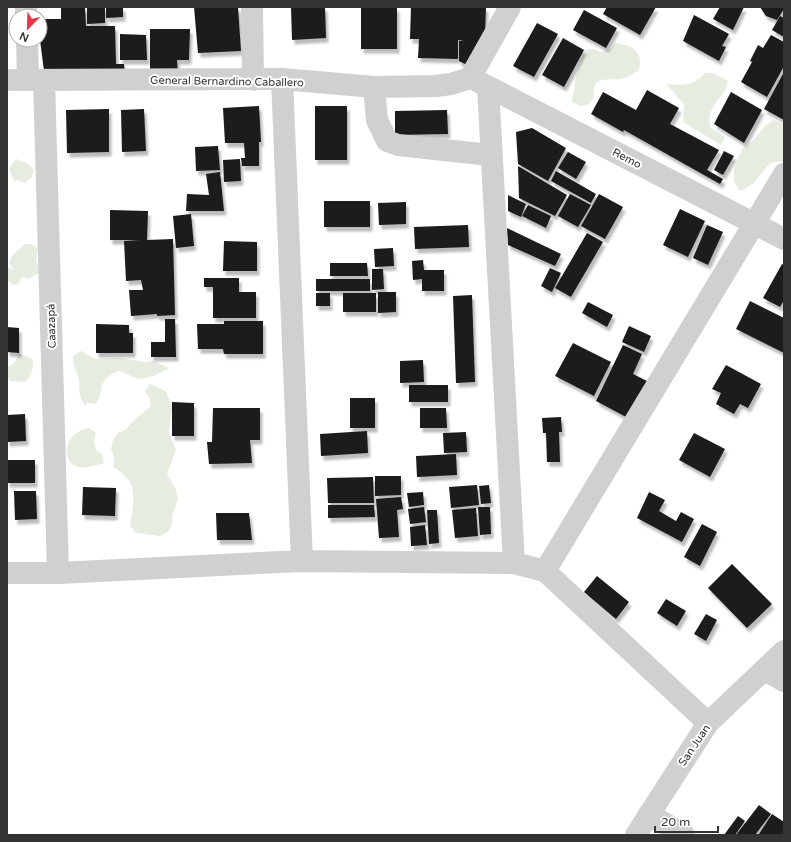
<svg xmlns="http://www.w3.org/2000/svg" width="791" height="842" viewBox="0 0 791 842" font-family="'Varela Round',sans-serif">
  <defs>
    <filter id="shadow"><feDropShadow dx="2.5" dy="4.5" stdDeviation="1" flood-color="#0004"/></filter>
  </defs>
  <rect width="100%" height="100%" fill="#fff"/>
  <!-- green -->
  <path fill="#e6ecdf" d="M615,43C632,45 644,52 639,70C634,73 630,76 625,78C610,82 591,73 594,97L589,104L580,106L572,102L576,76L584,50L594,49L601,52L610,49Z
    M705,73H713L728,81C725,100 706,103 710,127L725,137L721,145L683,122L684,104L666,84C682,85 693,87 705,73Z
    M774,120L784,125V161L770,163C760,174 755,186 740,191C728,178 736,164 742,149C756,142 760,126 774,120Z
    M16,159L28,164L34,170L32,177L25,183L17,180L14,181L9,169Z
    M25,244H31L38,249L36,261L39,266V273L28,279L22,277L18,284L13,285L7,280V267L14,270L9,263L12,256Z
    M81,351L95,359L120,358L145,362L153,361L169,368C159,373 147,381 136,378C129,376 126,372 118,371C95,382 106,387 96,404L87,403L85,406C78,395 80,393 79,381C78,371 72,368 73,356Z
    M19,353L32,359C35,366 31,377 25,382L11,381L7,377V367L14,364Z
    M150,384L166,391L172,407L169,433L176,450L167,474L176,490L178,499L172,515V525L168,532L160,536L136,533L130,526C132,510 139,490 125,476C122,472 117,470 113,466L114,457L111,449L113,440L118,433L126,430L131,423L151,406L149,397L145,391Z
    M89,428L96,433L94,441L96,450L102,454L104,463C96,465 87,469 79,467C59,462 64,432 89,428Z"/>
  <!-- building -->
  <path fill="#1a1a1a" filter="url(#shadow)" d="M85,7L86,26H115L116,64H124L125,73L44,71L40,40V19H61V8Z
    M87,7H105V23L87,24Z
    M106,7H123V17L106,18Z
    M194,7H238L241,51L198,53Z
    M291,7H325L326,38L292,40Z
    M361,7H397V49H361Z
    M411,7H486L485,35L467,65L459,61V41H464L458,40V59L418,58L419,39H410Z
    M607,7H656L640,35L603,14Z
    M720,7H744L733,30L713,19Z
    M760,7H784V9L777,20L766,16Z
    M584,10L617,28L606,48L573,30Z
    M694,15L729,34L722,46L726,47L719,61L683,41Z
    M780,16L784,18V37L772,30Z
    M537,23L558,34L534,77L513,66Z
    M150,29H190L189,60H177L178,74L150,73Z
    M120,34L146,35L147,60H120Z
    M771,35L784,42V66L767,97L741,82L752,62L750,61L758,45L763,48Z
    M563,38L584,50L564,87L542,75Z
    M784,72V120L764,109Z
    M647,90L679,108L670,124L719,150L707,170L723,179L720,184L624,130L623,132L591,114L603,92L636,110Z
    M731,92L762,110L744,143L714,124Z
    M259,106L261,142H259V166H242L241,158H245L244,143H225L223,108Z
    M315,106H347V160H315Z
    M109,109V152L67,153L66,110Z
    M144,109L146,151L122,152L121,110Z
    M447,110L448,134L395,135V111Z
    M532,128L566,148L548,181L518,164L516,132Z
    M218,146L220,170L196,171L195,147Z
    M724,151L734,156L723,175L714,170Z
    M568,152L586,162L576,179L558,168Z
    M240,159L241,181L224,182L223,160Z
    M518,166L567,195L555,216L519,198Z
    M556,171L596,194L591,203L551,181Z
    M220,172L224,211H186L187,194L209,195L206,174Z
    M570,194L591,205L578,227L558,216Z
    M599,194L623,207L605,239L581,226Z
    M508,195L526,204L521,217L508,211Z
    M324,201H370V227H324Z
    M406,202V224L379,225L378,203Z
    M528,205L551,216L546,228L522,216Z
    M680,209L705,221L688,257L663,245Z
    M110,210L148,211L147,240L173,239L175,315L157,316V314L131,316L129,290H143L141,280L126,281L124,241L139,240H110Z
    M191,214L194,246L176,248L173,216Z
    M468,225L469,247L415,249L414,227Z
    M707,225L723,232L708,265L693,258Z
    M507,228L561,254L555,266L508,245Z
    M587,233L603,242L571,297L555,288Z
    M224,241L257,242V271H223Z
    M393,248L394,266L375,267L374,249Z
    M423,260L424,270H444V291H422V279L413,280L412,261Z
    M330,263H367L368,276H330Z
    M782,264L784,265V300L780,307L763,298Z
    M550,268L561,273L552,292L541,286Z
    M372,269H383L384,289L372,290Z
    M204,278H239V292H256V318H213V287H204Z
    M316,279H370V291H316Z
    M378,292H396V312L378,313Z
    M316,293H330V306H316Z
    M343,293H376V312H343Z
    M472,295L475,382L456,383L453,296Z
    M750,301L784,318V353L736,329Z
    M588,302L613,315L607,327L582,313Z
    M165,319H175L176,357H151V342H165Z
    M224,321H263V354H224L223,349H198L197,324H224Z
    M96,324L129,325V333H133V353H96Z
    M629,326L651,336L644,352L622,342Z
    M7,327L19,328V353L7,352Z
    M573,343L611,362L594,396L555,376Z
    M623,345L642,354L633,374L647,381L628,418L596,401Z
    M423,360L424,382L400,383V361Z
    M726,365L761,384L748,408L740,404L734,414L716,404L721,393L712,389Z
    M409,385H448V402H409Z
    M350,398H375V428H350Z
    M172,402L194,403V436H172Z
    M213,408H260V440H250L252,463L209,464L207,442H212Z
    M420,408H446L447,428H420Z
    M25,414L26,441L7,442V415Z
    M561,417L562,432H559L560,462H547L546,433H543L542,418Z
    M367,431L368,453L321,456L320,434Z
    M466,432L467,452L444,453L443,433Z
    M694,433L725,449L710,477L679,460Z
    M456,454L457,475L417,477L416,456Z
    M7,460H35V483H7Z
    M375,476H401V495L375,496Z
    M373,477L374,503H328L327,478Z
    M477,485L479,505L451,508L449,487Z
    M489,485L491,503L481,504L479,486Z
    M83,487L116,488L115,516L82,515Z
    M14,491H36L37,519L15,520Z
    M423,492L424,505L409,507L407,493Z
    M649,492L665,500L659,511L676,521L681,512L694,519L682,542L637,518Z
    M401,497L403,509L397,510L399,537L379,538L376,499Z
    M328,505H374L375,517L328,518Z
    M424,507L426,522L410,524L408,509Z
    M478,507H490L491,534L480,535Z
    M476,508L478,536L455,538L452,510Z
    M427,510H437L439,543L429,544Z
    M216,513H249L252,540H217Z
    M702,524L717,532L700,566L684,557Z
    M425,525L427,545L411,546L410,527Z
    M732,564L772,604L747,628L708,588Z
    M597,576L629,602L616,619L584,592Z
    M666,599L686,611L677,626L657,613Z
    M706,614L717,620L706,641L694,634Z
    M759,805L771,814L755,835H736Z
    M772,814L784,822V835H760L759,834Z
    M738,816L745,821L735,835H724Z"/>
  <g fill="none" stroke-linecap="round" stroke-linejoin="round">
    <!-- minor -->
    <path stroke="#d0d0d0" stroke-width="22" d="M26,7V16
      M252,7L253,80
      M27,40L28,80
      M470,78L510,7
      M282,79L302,561
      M7,80L282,79L374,87L436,86L451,84L470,78
      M44,80L58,573
      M477,81L784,239
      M374,87L377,120L387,141L398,145L490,155
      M488,87L514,563
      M7,573H58L302,561L514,563L545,571
      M765,670L784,681
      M708,723L545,571L784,174
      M649,814L684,835
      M636,835L708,723L784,651"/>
  </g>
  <g text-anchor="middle" stroke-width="4" stroke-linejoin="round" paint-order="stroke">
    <!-- street labels -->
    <g font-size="11" fill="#333" stroke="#fff">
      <text transform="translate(227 81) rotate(1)" y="4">General Bernardino Caballero</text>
      <text transform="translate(627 158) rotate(27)" y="4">Remo</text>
      <text transform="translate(51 326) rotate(-92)" y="4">Caazapá</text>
      <text transform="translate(694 745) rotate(-56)" y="4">San Juan</text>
    </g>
  </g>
  <!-- border -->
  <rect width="791" height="842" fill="none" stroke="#333333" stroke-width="16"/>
  <!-- north arrow -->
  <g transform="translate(28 28) rotate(203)"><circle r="19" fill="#ffffff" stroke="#adadad"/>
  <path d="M0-3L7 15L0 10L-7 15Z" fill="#e63946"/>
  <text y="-6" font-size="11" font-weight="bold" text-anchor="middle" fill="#333333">N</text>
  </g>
  <!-- scale -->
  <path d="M655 826v6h63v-6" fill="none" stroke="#333333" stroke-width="2"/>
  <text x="661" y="826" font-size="12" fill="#333333" stroke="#ffffff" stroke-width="3" paint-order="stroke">20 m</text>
</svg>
